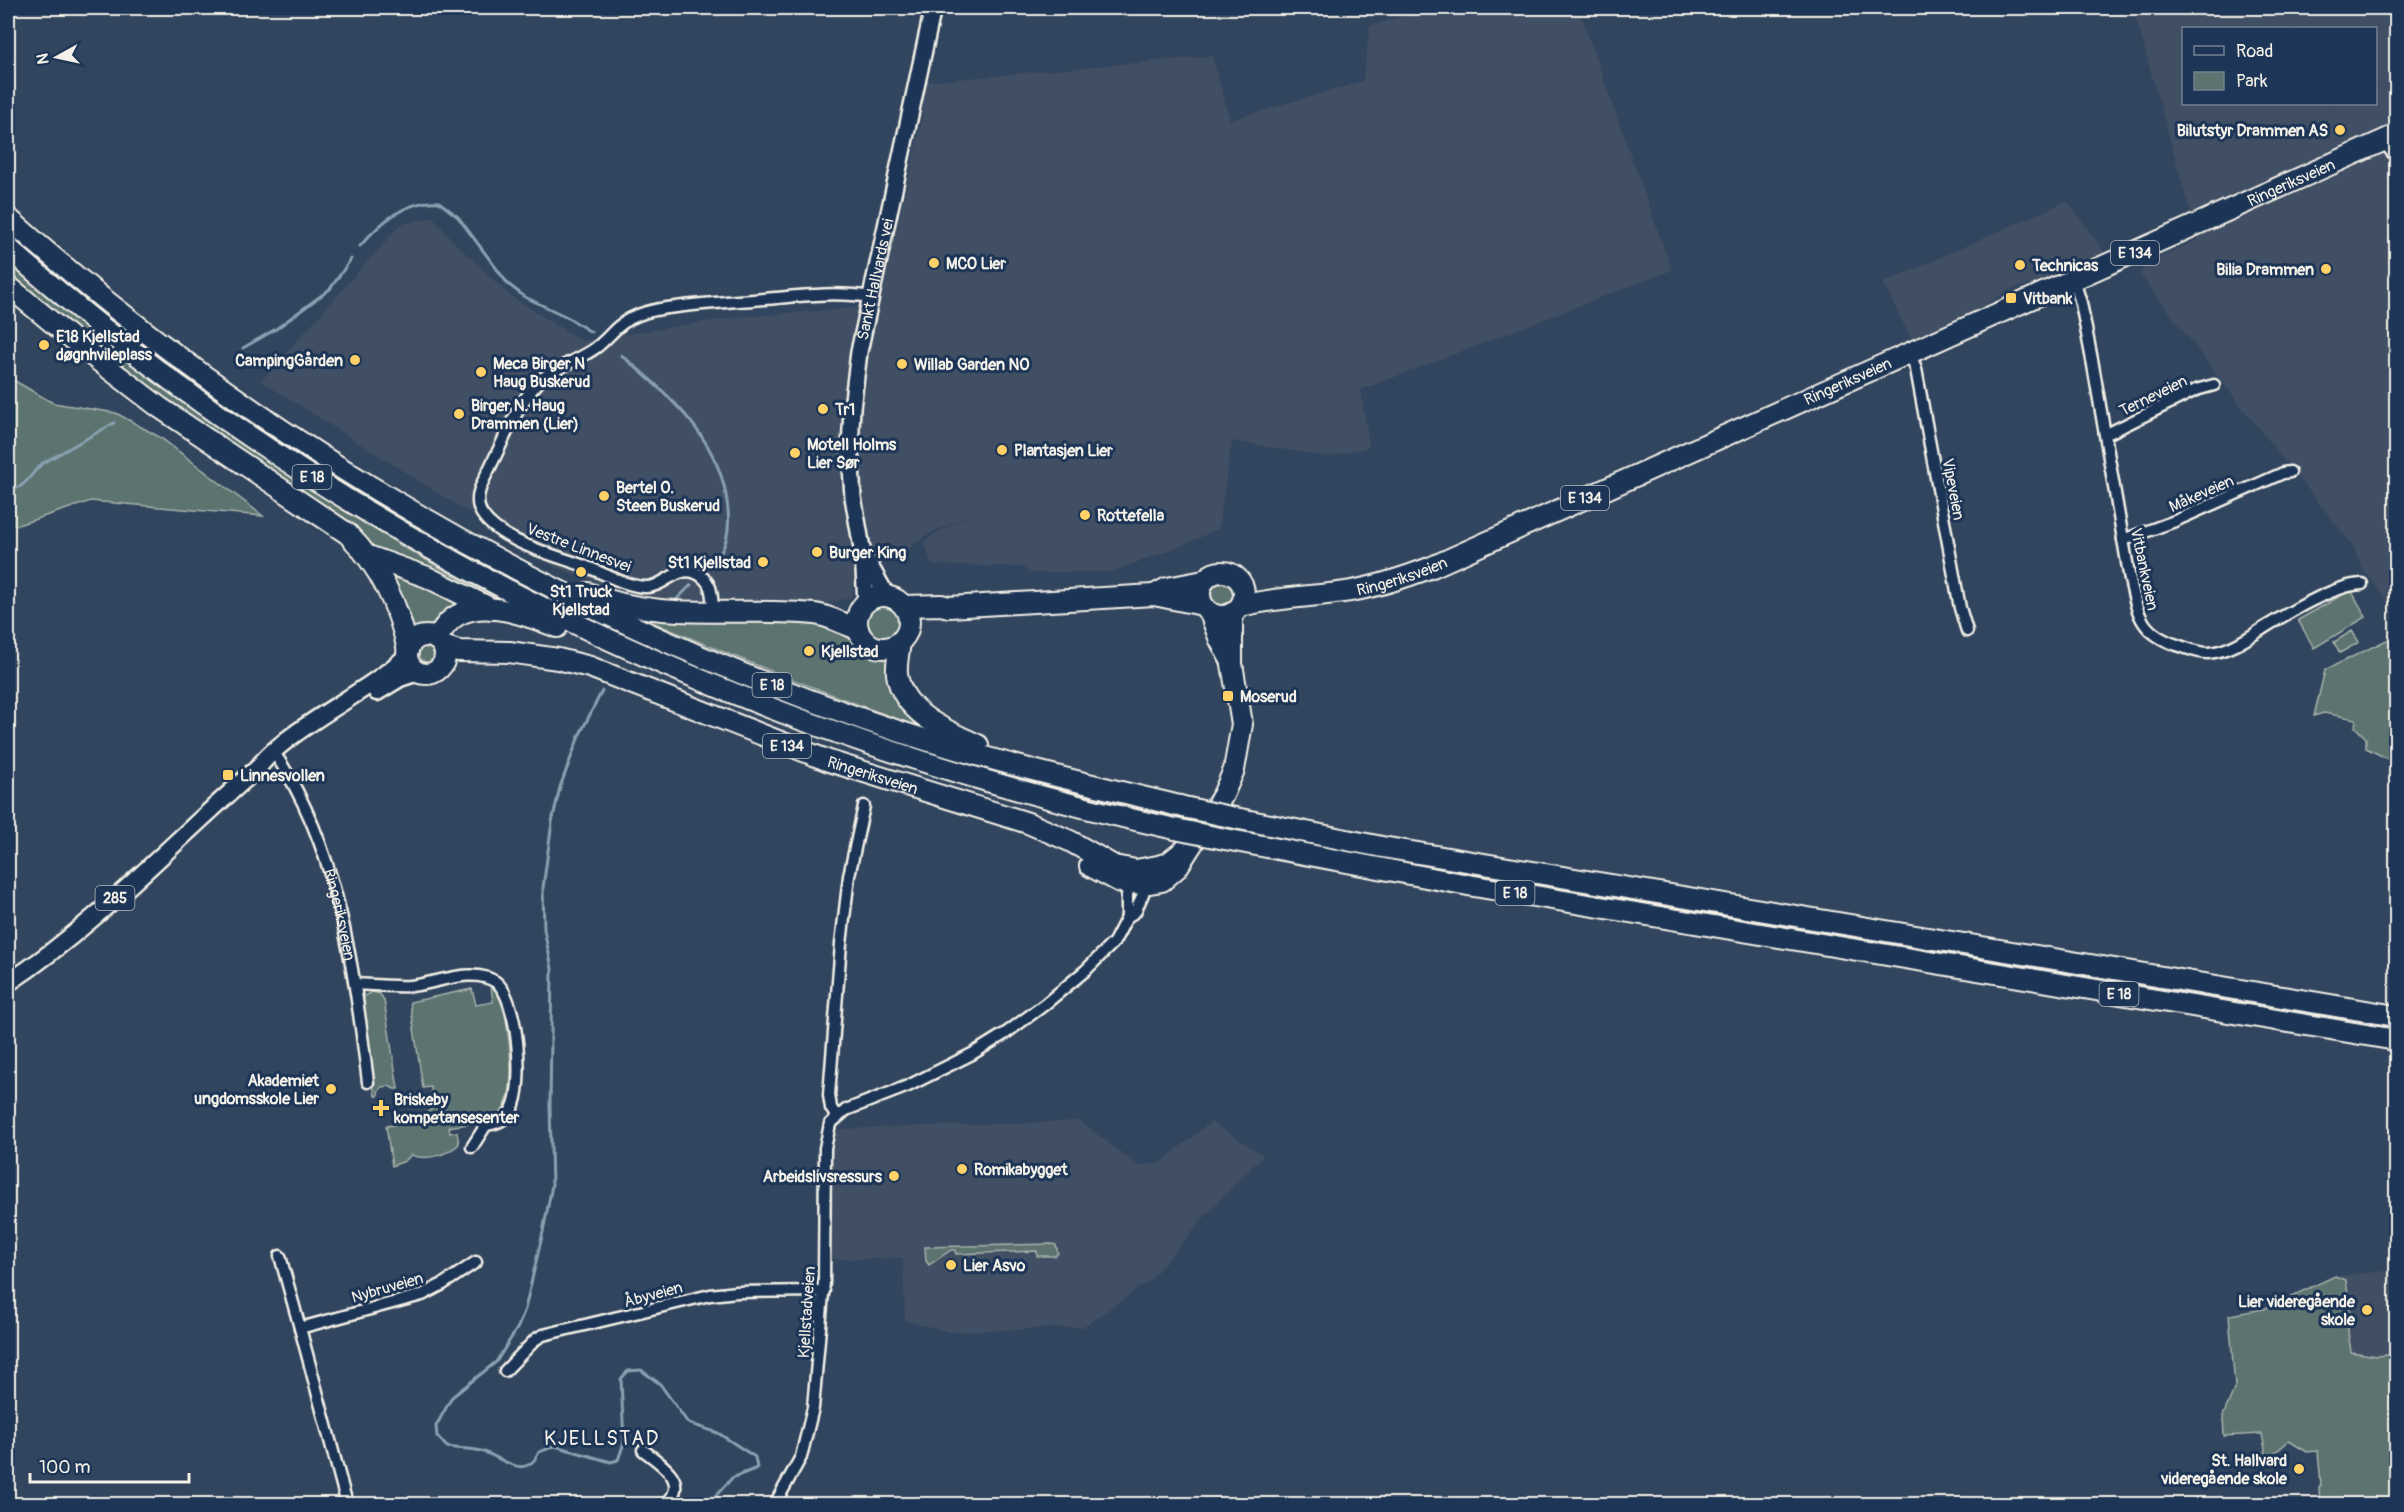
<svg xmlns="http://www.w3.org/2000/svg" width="2404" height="1512" viewBox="0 0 2404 1512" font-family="Pangolin,sans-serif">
  <rect width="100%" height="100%" fill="#32455e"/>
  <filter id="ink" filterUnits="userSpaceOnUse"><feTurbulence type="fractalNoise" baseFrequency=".0167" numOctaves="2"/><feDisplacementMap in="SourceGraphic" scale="12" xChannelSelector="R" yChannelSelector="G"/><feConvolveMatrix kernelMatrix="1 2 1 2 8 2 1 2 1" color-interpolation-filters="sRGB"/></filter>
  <g filter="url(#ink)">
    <!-- built -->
    <path fill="#415063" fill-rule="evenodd" d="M1429,8H1578L1672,270L1361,390L1369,447L1329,457L1232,441L1218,529L1181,546L1111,572L1029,573L1025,567L932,565L924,542L936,533L979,512L931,533L915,543L897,560L858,566L851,598L813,606L758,602L636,599L553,566L261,381L401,224L433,217L452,240L509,295L582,341L738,317L854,308L877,312L922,119L924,82L1212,56L1230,120L1363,81L1370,26Z
      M2133,8H2396V612L2363,570L2352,544L2241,406L2139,273L2150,262L2198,240ZM2184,28H2376V104H2184Z
      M2067,201L2113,263L2008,290L1961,322L1913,343L1883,283Z
      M1080,1121L1139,1166L1160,1163L1211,1122L1264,1155L1214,1206L1149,1281L1083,1327L950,1332L905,1321L903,1258L829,1259L823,1147L835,1132L843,1129Z
      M2396,1270V1372L2328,1377L2335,1276Z"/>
    <!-- green -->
    <path fill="#5c7370" stroke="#a8b2ac" stroke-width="1.5" d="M8,263C103,345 202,418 306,486C372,529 440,571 511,604L512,606L391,560L177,413L8,279Z
      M8,377L53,403L116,413L161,438L263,516L91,501L18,525L8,526Z
      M384,568L470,604L432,628L413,633Z
      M1211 594a12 12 0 1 1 24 0a12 12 0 1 1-24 0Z
      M2351,590L2366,617L2314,648L2298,620Z
      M867 622a16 16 0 1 1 32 0a16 16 0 1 1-32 0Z
      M638,616C703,616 772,616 836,629C857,634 861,655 887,656L916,716L912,724C819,691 729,655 638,616Z
      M2352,631L2359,642L2340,653L2334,642Z
      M2393,637L2396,643V763L2366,748V738L2355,727L2356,719L2324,713L2314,716L2325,670Z
      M419 654a8 8 0 1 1 16 0a8 8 0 1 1-16 0Z
      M491,987L498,990L503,999C506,1027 525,1105 491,1119C479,1124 462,1124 449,1127L450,1133L457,1132L459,1144C448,1155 426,1161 411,1155L405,1161L392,1166L386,1126L394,1125L393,1118L426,1113L433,1108L431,1087L423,1088L410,1002L472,989L476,1005L493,1002Z
      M372,992L380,994L384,1000L398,1089H394L389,1086L382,1087L378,1092V1096H375L361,1003L365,996Z
      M1052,1244L1056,1245L1058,1253L1055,1256H1037V1251L956,1254L955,1250H951L929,1265L926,1261L925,1247Z
      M2335,1276L2346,1280L2350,1309L2348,1332L2351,1352L2377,1356L2396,1354V1504H2320L2319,1488L2321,1485L2318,1451L2307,1452L2289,1441L2273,1454L2266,1455L2262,1434L2224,1436L2223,1416L2235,1387L2229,1315L2264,1309Z"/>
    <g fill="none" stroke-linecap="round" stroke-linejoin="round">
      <!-- stream -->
      <path stroke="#89a1b0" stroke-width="3" d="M360,246C380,223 406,199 439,202L458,217L508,284L525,297L567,317L591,332
        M243,348L276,329L330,289L351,259
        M621,355C671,396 723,442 728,510C730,531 727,549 711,565
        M8,489C26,490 30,473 43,463L114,423
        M676,600L691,585
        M602,691L579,736L560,787L552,822L543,888L544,929L552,969L550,1106L552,1185L543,1232L525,1309L518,1327L496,1362L452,1397L436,1426L437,1436L447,1447C458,1449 470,1448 481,1451C501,1456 525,1483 539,1452L555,1446L611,1462L618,1460L624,1443L621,1379L628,1371L641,1370L660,1384L688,1423L718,1433L755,1457L757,1468L732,1478L708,1504"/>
      <defs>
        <g id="street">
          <path d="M2383,141L2396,157"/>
          <path d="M2074,280L2081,303L2093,365L2130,580C2138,614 2140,633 2177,645C2187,648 2197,653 2208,653C2227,652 2247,639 2262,629C2288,613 2334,585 2362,584"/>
          <path d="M1910,353L1916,369L1960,608L1967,631"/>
          <path d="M2105,433L2111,432L2196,390L2214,385"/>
          <path d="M2123,540L2175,521L2283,473L2290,472"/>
          <path d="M713,611C712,595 713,581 696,573C676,565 664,588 645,587C626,586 607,575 590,568C559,556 501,543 482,514C471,497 485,479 492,463C506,436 519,399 543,378C559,366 578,360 594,349C603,343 610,334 618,327C634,313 655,309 676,307C709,303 743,301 776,298C808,295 839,292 871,297"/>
          <path id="s1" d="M273,751C339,846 354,971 368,1082"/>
          <path d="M1127,917V895L1131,879"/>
          <path d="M355,984C373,985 392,987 410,986C436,984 472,966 496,982C518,998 525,1086 512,1109C506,1120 498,1123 486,1125L472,1147"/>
          <path d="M836,1116L831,1108L829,1095L841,944L849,876L864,806"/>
          <path d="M280,1256L300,1328"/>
          <path d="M505,1371L536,1339L543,1335L710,1295L737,1292L824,1291"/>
          <path d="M643,1450C662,1465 690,1481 666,1504"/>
          <path d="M347,1504L300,1328L422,1295L443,1284L476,1262"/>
          <path d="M775,1504L801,1457L813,1408L824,1282L825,1148L830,1124L846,1110L908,1086L972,1054L1006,1033L1044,1005L1086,970L1114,942L1127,917L1135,912L1143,894V882"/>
        </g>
        <g id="secondary">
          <path d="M865,557L887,596"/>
          <path id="s2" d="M866,602L863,554L853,497L850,450L852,408L859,352L933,8"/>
        </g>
        <path id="primary" d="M377,692L400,678L418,672
          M8,983C100,922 175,839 258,768C266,756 277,748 288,739C327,709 371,688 407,656"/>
        <g id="highway">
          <path d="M8,218C257,440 550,610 865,720C971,757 1079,782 1188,808"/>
          <path d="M8,248C340,543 744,734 1175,829"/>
          <path d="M8,286L99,361L159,407L348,534C380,567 399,605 408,651"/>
          <path d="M368,556L427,577L492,609"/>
          <circle cx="1222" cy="594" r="22"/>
          <path d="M588,593C659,623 741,606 815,614C827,615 845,625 858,629"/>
          <path d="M1154,595L1167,588L1204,581"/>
          <circle cx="883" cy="622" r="26"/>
          <path d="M904,606L941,605L949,607L1154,595L1203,605"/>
          <path id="s3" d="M1240,606C1277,597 1314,597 1351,591C1379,586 1406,577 1432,567L2396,135"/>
          <path d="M1210,613L1220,640L1232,662"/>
          <circle cx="426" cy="655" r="19"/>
          <path d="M436,639C442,630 448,620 458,615C487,599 529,616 557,627"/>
          <path d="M900,642C899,652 896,663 897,674C902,713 947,731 978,745"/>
          <path id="s4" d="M443,646L458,651L509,652L558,659L590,667L829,761L1028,823L1070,841L1114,866L1136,870L1158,866L1168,863L1192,844"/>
          <path d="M1240,819L1382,847L2396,1016"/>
          <path d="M1225,839L1468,885L2396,1040"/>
          <path d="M1090,866L1120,882L1144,884L1162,881L1177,868L1223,795L1234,770L1242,724L1232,664V613"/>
        </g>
      </defs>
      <!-- street casing -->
      <use href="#street" stroke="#f4f1e8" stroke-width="15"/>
      <!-- secondary casing -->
      <use href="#secondary" stroke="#f4f1e8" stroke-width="20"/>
      <!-- primary casing -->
      <use href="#primary" stroke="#f4f1e8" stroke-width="21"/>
      <!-- highway casing -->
      <use href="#highway" stroke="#f4f1e8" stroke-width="24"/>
      <!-- street -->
      <use href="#street" stroke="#1d3557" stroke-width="10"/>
      <!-- secondary -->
      <use href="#secondary" stroke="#1d3557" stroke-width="15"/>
      <!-- primary -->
      <use href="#primary" stroke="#1d3557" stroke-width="16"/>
      <!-- highway -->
      <use href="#highway" stroke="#1d3557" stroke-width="20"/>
      <defs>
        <path id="highway-bridge" d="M1188,808L1240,819
          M1175,829L1225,839"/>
      </defs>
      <!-- highway-bridge casing -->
      <use href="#highway-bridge" stroke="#f4f1e8" stroke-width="24" stroke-linecap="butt"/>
      <!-- highway-bridge -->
      <use href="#highway-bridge" stroke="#1d3557" stroke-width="20"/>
    </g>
  </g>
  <!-- markers -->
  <g fill="#ffd166" stroke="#1d3557" stroke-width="2">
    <circle cx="2340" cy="130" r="6"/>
    <circle cx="934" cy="263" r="6"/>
    <circle cx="2020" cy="265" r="6"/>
    <circle cx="2326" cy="269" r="6"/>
    <rect x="2005" y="292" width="12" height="12" rx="3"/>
    <circle cx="44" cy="345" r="6"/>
    <circle cx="355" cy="360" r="6"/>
    <circle cx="902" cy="364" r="6"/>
    <circle cx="481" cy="372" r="6"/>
    <circle cx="823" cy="409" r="6"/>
    <circle cx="459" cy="414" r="6"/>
    <circle cx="1002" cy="450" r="6"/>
    <circle cx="795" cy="453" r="6"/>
    <circle cx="604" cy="496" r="6"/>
    <circle cx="1085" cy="515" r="6"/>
    <circle cx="817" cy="552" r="6"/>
    <circle cx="763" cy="562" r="6"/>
    <circle cx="581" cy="572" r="6"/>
    <circle cx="809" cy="651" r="6"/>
    <rect x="1222" y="690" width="12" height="12" rx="3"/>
    <rect x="222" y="769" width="12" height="12" rx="3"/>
    <circle cx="331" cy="1089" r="6"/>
    <path d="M378 1099h6v6h6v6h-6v6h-6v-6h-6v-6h6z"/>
    <circle cx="962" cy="1169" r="6"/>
    <circle cx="894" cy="1176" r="6"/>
    <circle cx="951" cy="1265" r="6"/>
    <circle cx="2367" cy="1310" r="6"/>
    <circle cx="2299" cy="1469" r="6"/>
  </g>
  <g text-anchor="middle" stroke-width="6" stroke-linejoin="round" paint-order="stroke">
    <!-- shield labels -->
    <g fill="#1d3557" stroke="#b4b9bc" stroke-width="1.5">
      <rect x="2111" y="241" width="48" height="24" rx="4.5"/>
      <rect x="292.5" y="465" width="39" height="24" rx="4.5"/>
      <rect x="1561" y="486" width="48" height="24" rx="4.5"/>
      <rect x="752.5" y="673" width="39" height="24" rx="4.5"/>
      <rect x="763" y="734" width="48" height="24" rx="4.5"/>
      <rect x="1495.5" y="881" width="39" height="24" rx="4.5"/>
      <rect x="95.5" y="886" width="39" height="24" rx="4.5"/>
      <rect x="2099.5" y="982" width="39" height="24" rx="4.5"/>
    </g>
    <g font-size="15" font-weight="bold" fill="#f4f1e8">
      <text x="2135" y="258">E 134</text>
      <text x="312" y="482">E 18</text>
      <text x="1585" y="503">E 134</text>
      <text x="772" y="690">E 18</text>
      <text x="787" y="751">E 134</text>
      <text x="1515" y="898">E 18</text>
      <text x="115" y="903">285</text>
      <text x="2119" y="999">E 18</text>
    </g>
    <!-- poi labels -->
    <g font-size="16" font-weight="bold" fill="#f4f1e8" stroke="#1d3557" text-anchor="start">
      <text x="2328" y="136" text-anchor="end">Bilutstyr Drammen AS</text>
      <text x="946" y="269">MCO Lier</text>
      <text x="2032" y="271">Technicas</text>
      <text x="2314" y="275" text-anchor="end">Bilia Drammen</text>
      <text x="2023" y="304">Vitbank</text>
      <text x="56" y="342">E18 Kjellstad<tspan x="56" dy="18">døgnhvileplass</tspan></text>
      <text x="343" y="366" text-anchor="end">CampingGården</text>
      <text x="493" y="369">Meca Birger N<tspan x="493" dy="18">Haug Buskerud</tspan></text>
      <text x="914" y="370">Willab Garden NO</text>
      <text x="471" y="411">Birger N. Haug<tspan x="471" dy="18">Drammen (Lier)</tspan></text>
      <text x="835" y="415">Tr1</text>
      <text x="807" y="450">Motell Holms<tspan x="807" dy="18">Lier Sør</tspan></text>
      <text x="1014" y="456">Plantasjen Lier</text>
      <text x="616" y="493">Bertel O.<tspan x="616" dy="18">Steen Buskerud</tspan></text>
      <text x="1097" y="521">Rottefella</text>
      <text x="829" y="558">Burger King</text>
      <text x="751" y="568" text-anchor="end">St1 Kjellstad</text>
      <text x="581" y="597" text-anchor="middle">St1 Truck<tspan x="581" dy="18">Kjellstad</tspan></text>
      <text x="821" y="657">Kjellstad</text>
      <text x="1240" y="702">Moserud</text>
      <text x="240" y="781">Linnesvollen</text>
      <text x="319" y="1086" text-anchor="end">Akademiet<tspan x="319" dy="18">ungdomsskole Lier</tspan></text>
      <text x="394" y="1105">Briskeby<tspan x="394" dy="18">kompetansesenter</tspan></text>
      <text x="974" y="1175">Romikabygget</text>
      <text x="882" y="1182" text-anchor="end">Arbeidslivsressurs</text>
      <text x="963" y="1271">Lier Asvo</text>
      <text x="2355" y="1307" text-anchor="end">Lier videregående<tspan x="2355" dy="18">skole</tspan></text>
      <text x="2287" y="1466" text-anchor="end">St. Hallvard<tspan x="2287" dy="18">videregående skole</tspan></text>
    </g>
    <!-- street labels -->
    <g font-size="16" fill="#f4f1e8" stroke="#1d3557">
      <text dy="6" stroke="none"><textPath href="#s3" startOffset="1138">Ringeriksveien</textPath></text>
      <text dy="6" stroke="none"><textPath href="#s2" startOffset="326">Sankt Hallvards vei</textPath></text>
      <text dy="6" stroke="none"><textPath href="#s3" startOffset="652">Ringeriksveien</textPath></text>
      <text transform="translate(2153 395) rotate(-26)" y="6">Terneveien</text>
      <text transform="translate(1954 489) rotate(79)" y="6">Vipeveien</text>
      <text transform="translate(2201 493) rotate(-24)" y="6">Måkeveien</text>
      <text transform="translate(579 547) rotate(21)" y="6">Vestre Linnesvei</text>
      <text transform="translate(2145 569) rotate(78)" y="6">Vitbankveien</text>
      <text dy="6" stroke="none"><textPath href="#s3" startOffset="165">Ringeriksveien</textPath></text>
      <text dy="6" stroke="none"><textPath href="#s4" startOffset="452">Ringeriksveien</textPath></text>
      <text dy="6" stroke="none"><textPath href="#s1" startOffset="178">Ringeriksveien</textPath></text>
      <text transform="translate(387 1287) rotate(-16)" y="6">Nybruveien</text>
      <text transform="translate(653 1294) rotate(-15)" y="6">Åbyveien</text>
      <text transform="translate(806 1312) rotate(-86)" y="6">Kjellstadveien</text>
    </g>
    <!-- quarter labels -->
    <g font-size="20" letter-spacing="1.5" fill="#f4f1e8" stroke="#1d3557">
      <text x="602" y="1445">KJELLSTAD</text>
    </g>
  </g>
  <!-- margin -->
  <rect width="2404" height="1512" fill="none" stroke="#1d3557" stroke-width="30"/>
  <rect x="15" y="15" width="2374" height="1482" fill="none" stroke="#f4f1e8" stroke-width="2" filter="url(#ink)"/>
  <!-- legend -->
  <rect x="2182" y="27" width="195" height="78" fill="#1d3557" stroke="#738091" stroke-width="1.5"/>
  <rect x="2194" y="46" width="30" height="9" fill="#1d3557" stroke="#738091" stroke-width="1.5"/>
  <text x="2236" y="57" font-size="18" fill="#f4f1e8">Road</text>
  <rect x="2194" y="72" width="30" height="18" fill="#5c7370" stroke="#738091" stroke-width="1.5"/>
  <text x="2236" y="87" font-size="18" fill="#f4f1e8">Park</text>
  <!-- north arrow -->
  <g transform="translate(57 57) rotate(262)" stroke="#1d3557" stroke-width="4.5" paint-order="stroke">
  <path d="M0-4.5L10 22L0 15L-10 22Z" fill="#f4f1e8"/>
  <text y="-9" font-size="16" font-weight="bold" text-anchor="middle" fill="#f4f1e8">N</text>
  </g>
  <!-- scale -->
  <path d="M30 1473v9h159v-9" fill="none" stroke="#f4f1e8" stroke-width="3"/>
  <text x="39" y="1473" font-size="18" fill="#f4f1e8" stroke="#1d3557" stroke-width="4.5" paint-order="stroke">100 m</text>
</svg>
